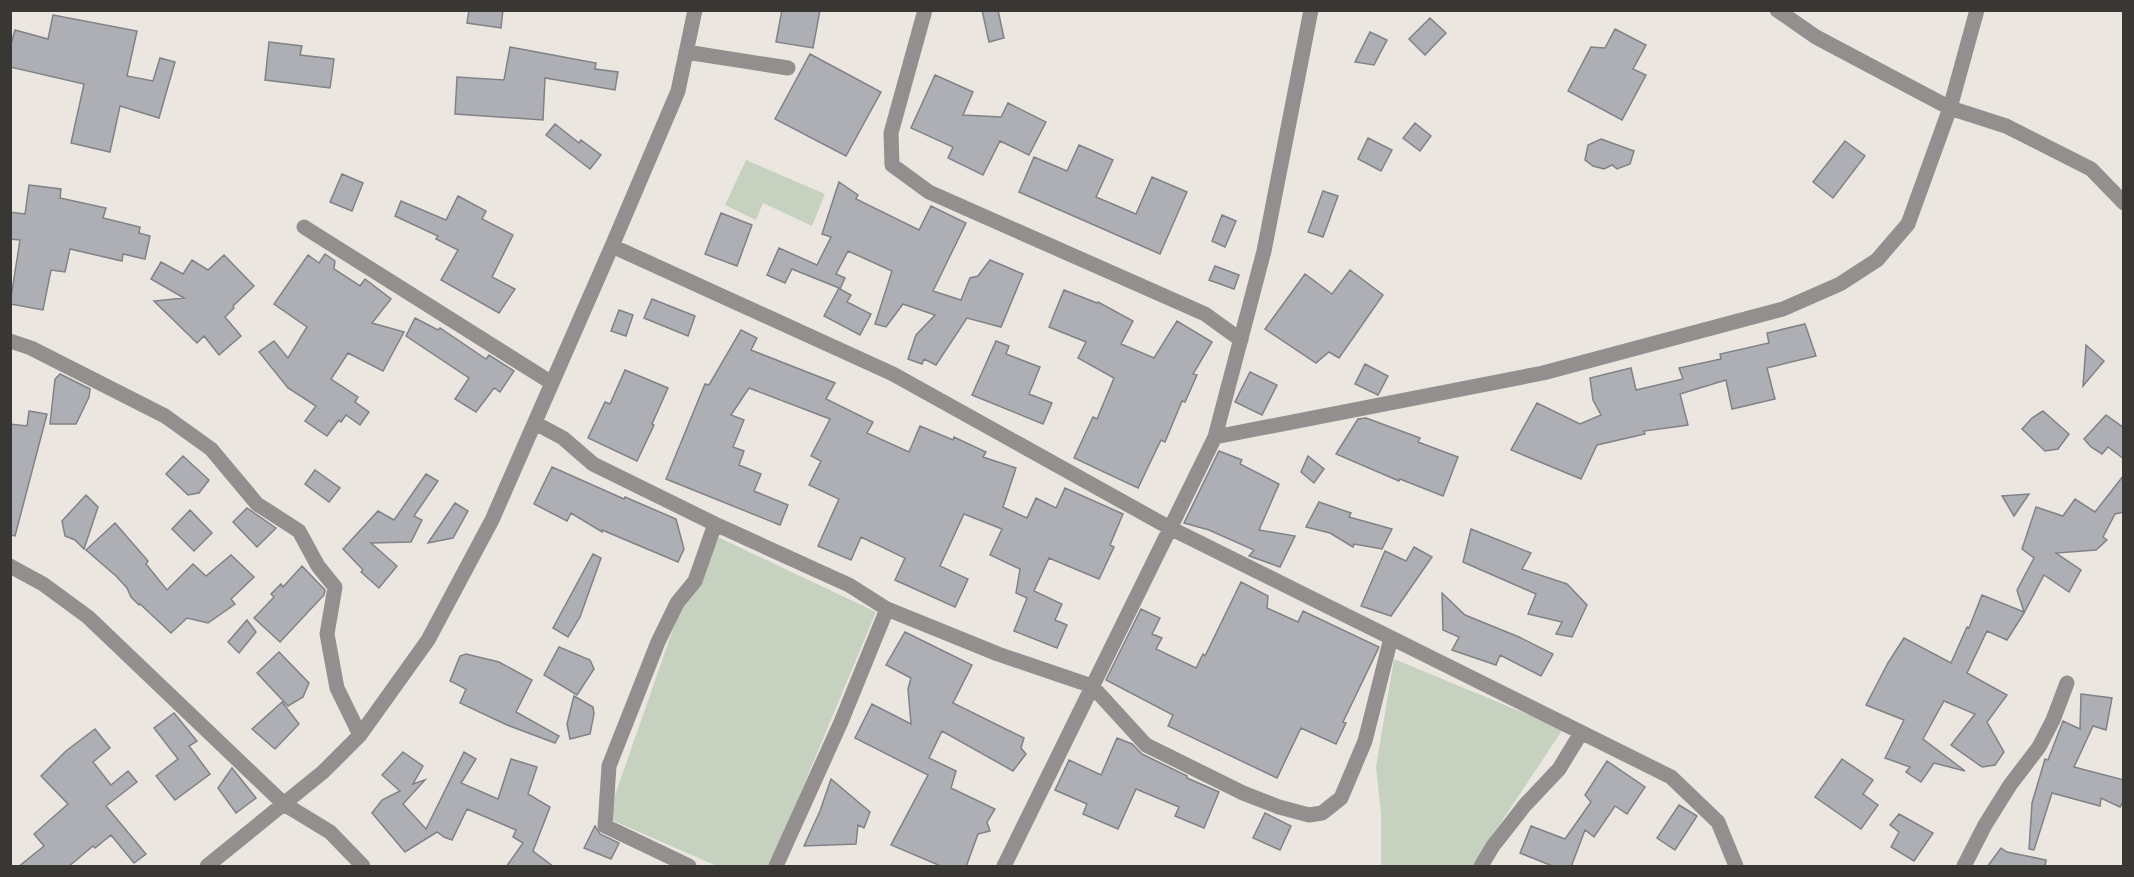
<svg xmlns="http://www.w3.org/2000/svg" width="2134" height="877" viewBox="0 0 2134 877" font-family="Georgia,serif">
  <rect width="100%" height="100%" fill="#ebe7e0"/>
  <!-- green -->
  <path fill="#c6d1bf" d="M746,160L825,194L812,226L763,203L756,220L725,205Z
    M707,532L876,612L770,866H717L607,818Z
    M1394,659L1563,729L1472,866H1381V814L1376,767Z"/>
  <!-- building -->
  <path fill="#aeaeb5" stroke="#818188" stroke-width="1.5" d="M469,10H503L501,28L467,23Z
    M782,10H820L813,48L776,42Z
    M982,10H998L1004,38L989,42Z
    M53,15L137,31L127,76L153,81L160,58L175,62L159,118L120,106L110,152L71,143L84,84L10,67V48L15,30L48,39Z
    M1430,18L1446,33L1425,55L1409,39Z
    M1615,29L1646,45L1633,69L1646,75L1622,120L1568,91L1591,47L1605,48Z
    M1370,32L1387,40L1374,65L1355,62Z
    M269,42L302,46L300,55L334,59L330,88L265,80Z
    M510,47L596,63L595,69L618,72L615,90L545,78L543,120L455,114L457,77L504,80Z
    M810,54L881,92L846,156L775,119Z
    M935,75L973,92L963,115L1001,117L1008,103L1046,122L1029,155L1000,141L983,175L948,158L953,147L911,128Z
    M1415,123L1431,136L1420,151L1403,138Z
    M555,124L579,143L581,140L601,155L590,169L546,135Z
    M1368,138L1392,150L1381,171L1358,159Z
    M1601,139L1634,151L1630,164L1617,169L1612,165L1604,169L1593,166L1585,160L1588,145Z
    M1845,141L1865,156L1833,198L1813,182Z
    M1079,145L1113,160L1096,197L1136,214L1152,177L1187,192L1160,254L1019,192L1034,157L1067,171Z
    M342,174L363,183L352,211L330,202Z
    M839,182L858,195L856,199L919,230L931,206L966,223L933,291L961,300L970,278L978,276L990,260L1023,274L1001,327L967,318L936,365L924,359L922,364L908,359L916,335L935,315L903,304L886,327L875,324L892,271L848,251L836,274L845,278L840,289L851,295L847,302L871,314L860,335L824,316L839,288L792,269L785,283L767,275L779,248L817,265L831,237L822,234Z
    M29,185L61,189L60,198L106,208L103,218L140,227L139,233L150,236L145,259L123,254L122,261L70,249L65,272L51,270L43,310L10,304L20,240L10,239V212L25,214Z
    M1323,191L1338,196L1323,237L1308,232Z
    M458,196L486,211L482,219L513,235L492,277L515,289L499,313L441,280L458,250L436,239L438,236L395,216L401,201L446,220Z
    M721,213L752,225L737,266L705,254Z
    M1222,215L1236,221L1225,247L1212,241Z
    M325,254L335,261L334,269L360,286L365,279L391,299L372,323L404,332L383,371L348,353L331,379L358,397L355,402L369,412L360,425L346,415L341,422L339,420L327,436L305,421L316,406L288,388L259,352L274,341L288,358L307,327L274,304L308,255L319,263Z
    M224,255L254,286L233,306L234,308L225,317L241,336L219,355L204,336L197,343L154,301L184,298L151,279L161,262L183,274L192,260L208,270Z
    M1215,266L1239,275L1234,289L1209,280Z
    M1350,270L1383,295L1339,358L1329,352L1316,363L1265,329L1305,274L1332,294Z
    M1064,290L1097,303L1098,302L1133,321L1121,344L1154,358L1177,321L1212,342L1193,374L1197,375L1185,402L1182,401L1165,442L1161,440L1138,488L1074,458L1093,417L1097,419L1114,378L1078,358L1086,342L1049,327Z
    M652,299L695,316L688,336L644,318Z
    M619,310L633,315L626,336L611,331Z
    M415,318L438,330L440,328L486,359L489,355L514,371L500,392L494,388L476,412L455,399L469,378L406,336Z
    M1805,324L1816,356L1767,368L1775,399L1732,409L1726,380L1680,394L1688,425L1644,431L1645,434L1597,445L1581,479L1511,450L1537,403L1580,424L1601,415L1593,400L1590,378L1631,368L1636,390L1683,379L1679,368L1721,359L1720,354L1769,343L1767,333Z
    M741,330L757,338L751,350L835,383L826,399L873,422L867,433L909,452L920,426L953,440L954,437L986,452L983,457L1016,468L1003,507L1027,518L1036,498L1056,508L1065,488L1123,514L1110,545L1114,547L1099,579L1049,558L1034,591L1062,604L1055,620L1067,625L1057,648L1014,631L1027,598L1016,593L1020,569L990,555L1002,529L964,514L940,566L968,579L955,607L895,580L905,558L861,537L851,560L818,546L839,499L809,485L821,461L811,456L830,419L749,388L731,415L744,420L733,447L744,451L739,465L761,474L754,491L788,505L780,525L666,479L705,384L709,385Z
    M996,341L1009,346L1006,354L1040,367L1029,394L1052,403L1043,424L972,395Z
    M2086,345L2104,361L2083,386Z
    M1365,364L1388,376L1378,395L1355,384Z
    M625,370L668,388L652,424L654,425L637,461L588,438L605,402L610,404Z
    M1250,372L1277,385L1262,415L1235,402Z
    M60,374L90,389L89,397L76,424H50L55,379Z
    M29,411L47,414L15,536L10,535V424L27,426Z
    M2043,411L2069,434L2058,449L2045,451L2022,429L2032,418Z
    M2106,415L2124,428V459L2108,447L2102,454L2091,447L2084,439Z
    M1366,418L1420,438L1418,442L1458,457L1443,496L1400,479L1399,481L1336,454L1358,419Z
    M1219,451L1242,460L1240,464L1279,484L1259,530L1295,536L1280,567L1249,556L1254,550L1209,530L1184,523Z
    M183,456L209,480L199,493L188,495L166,474Z
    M1308,456L1324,469L1314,483L1301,472Z
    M552,467L624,499L625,497L676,519L684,549L678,562L602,530V532L571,513L567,521L534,504Z
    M315,470L340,488L329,502L305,484Z
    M426,474L438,481L414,516L422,520L411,542L371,543L397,566L379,588L361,572L363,570L343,549L378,511L394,520Z
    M2124,475V512L2115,514L2103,537L2107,540L2096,550L2056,553L2081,570L2069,592L2044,575L2024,613L2007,640L1987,631L1967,673L2007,695L1987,722L2004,752L1995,765L1982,767L1951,745L1975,714L1944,701L1923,739L1965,771L1934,763L1921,782L1906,772L1910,767L1885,758L1904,720L1866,705L1888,663L1904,638L1951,663L1967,627L1969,628L1982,595L2024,612L2017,590L2034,558L2022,549L2036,507L2063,516L2075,499L2095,512Z
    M2029,494L2014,516L2002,496Z
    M86,495L98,507L84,549L75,540L65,536L62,521Z
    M1319,502L1351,513L1349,517L1392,529L1382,549L1354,544L1353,547L1330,533L1306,527Z
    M455,503L468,511L453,538L428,543Z
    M247,508L276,528L257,547L233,522Z
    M190,510L212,533L194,551L172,529Z
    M115,523L148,561L146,564L167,590L193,564L206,576L231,555L254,577L231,599L235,604L208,623L187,618L171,633L140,604L139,605L131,597L127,588L116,576L86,550Z
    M1471,529L1531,553L1522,569L1567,584L1587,605L1572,637L1556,634L1562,622L1528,614L1536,594L1463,562Z
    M1414,547L1432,557L1391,616L1361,606L1385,551L1406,561Z
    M593,554L601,558L580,617L568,637L553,628Z
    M302,566L325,590L324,595L280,642L254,618L274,597L271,594L281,584L283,587Z
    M1241,582L1268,596L1267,608L1298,622L1303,611L1379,647L1343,722L1346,723L1336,744L1301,728L1277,778L1168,726L1173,715L1106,680L1141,609L1160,618L1152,634L1162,638L1156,649L1196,668L1203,654L1205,656Z
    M1442,593L1465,615L1519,637L1553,654L1541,676L1500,655L1496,665L1452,650L1459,637L1443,630Z
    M247,620L256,632L239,653L228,642Z
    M905,632L972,665L953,703L1024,738L1021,748L1026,754L1013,771L942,731L929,758L956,771L951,788L995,809L987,822L990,831L978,834L966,867H943L891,845L928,775L855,738L872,704L911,724L908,689L911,678L886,665Z
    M559,647L590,660L594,669L577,695L544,675Z
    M279,652L309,683L303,697L288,706L257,673Z
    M466,654L499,662L532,680L516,712L559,736L555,743L507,725L460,703L466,689L450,681L460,656Z
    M2081,694L2112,698L2106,730L2093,726L2074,767L2124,780V800L2120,807L2101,798L2100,806L2052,793L2034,850L2029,849L2032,803L2045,759L2048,760L2063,721L2080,729Z
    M574,696L593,707L594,714L590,734L570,739L567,724Z
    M282,702L299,724L275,749L252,729Z
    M174,713L197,741L189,746L210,774L175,800L156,776L178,759L154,728Z
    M95,729L110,748L93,762L111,785L128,771L137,782L106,806L146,854L134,863L111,835L95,848L93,846L68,867H18L44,846L34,834L68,804L41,776L66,751Z
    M1117,738L1132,744L1142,754L1187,776V778L1219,792L1204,828L1175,816L1179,807L1136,789L1118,829L1083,814L1087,804L1055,790L1069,760L1101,775Z
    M403,752L423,766L413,784L425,780L403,804L426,829L464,752L476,759L461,783L498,799L511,759L537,767L528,794L550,807L533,851L554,867H506L523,843L513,837L516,830L467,809L452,840L444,837L437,832L405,852L372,813L382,800L400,791L382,775Z
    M1842,759L1873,780L1863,794L1878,805L1861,829L1815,797Z
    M1607,761L1645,787L1627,814L1615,806L1594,837L1585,830L1571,867H1555L1520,853L1531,826L1565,839L1591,802L1585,795Z
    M232,768L256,798L236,813L218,788Z
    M831,779L870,812L864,828L858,825L856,844L804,846L820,811Z
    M1679,805L1697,816L1675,850L1657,838Z
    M1265,813L1291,826L1280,850L1253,838Z
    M1899,814L1933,833L1914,861L1891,847L1899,832L1890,825Z
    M595,826L600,834L619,843L611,859L584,848Z
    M2001,848L2007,852L2046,860L2045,867H1987Z"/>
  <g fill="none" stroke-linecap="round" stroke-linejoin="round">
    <!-- minor -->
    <path stroke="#938f8e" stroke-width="15" d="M925,10L891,133L892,165L929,192L1205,314L1241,340
      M1777,10L1816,37L1950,108L2006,126L2091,169L2124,203
      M686,52L788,68
      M304,227L552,383
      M612,246L893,374L1170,528L1671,777L1718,822L1736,866
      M10,341L31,348L165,416L211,449L257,504L299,531L318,566L335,587L327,634L337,688L360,735
      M535,423L563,438L593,464L715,524L849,585L887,609L998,654L1092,686L1146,745L1243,793L1279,807L1309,815L1322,813L1341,798L1365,741L1391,638
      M1215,437L1543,373L1783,309L1840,284L1877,260L1908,224L1950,108L1977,10
      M10,566L43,584L88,617L284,804L330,832L363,866
      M207,866L323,772L360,735L428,640L492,520L612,246L678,91L695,10
      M689,866L605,826L609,766L658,642L677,603L695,581L715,524
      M776,866L841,722L887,609
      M1004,866L1215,437L1264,251L1311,10
      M1481,866L1493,846L1525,805L1559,769L1581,733
      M1964,866L1985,825L2010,785L2039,747L2053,720L2067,683"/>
  </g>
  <!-- border -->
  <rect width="2134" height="877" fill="none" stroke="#383734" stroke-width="24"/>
</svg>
